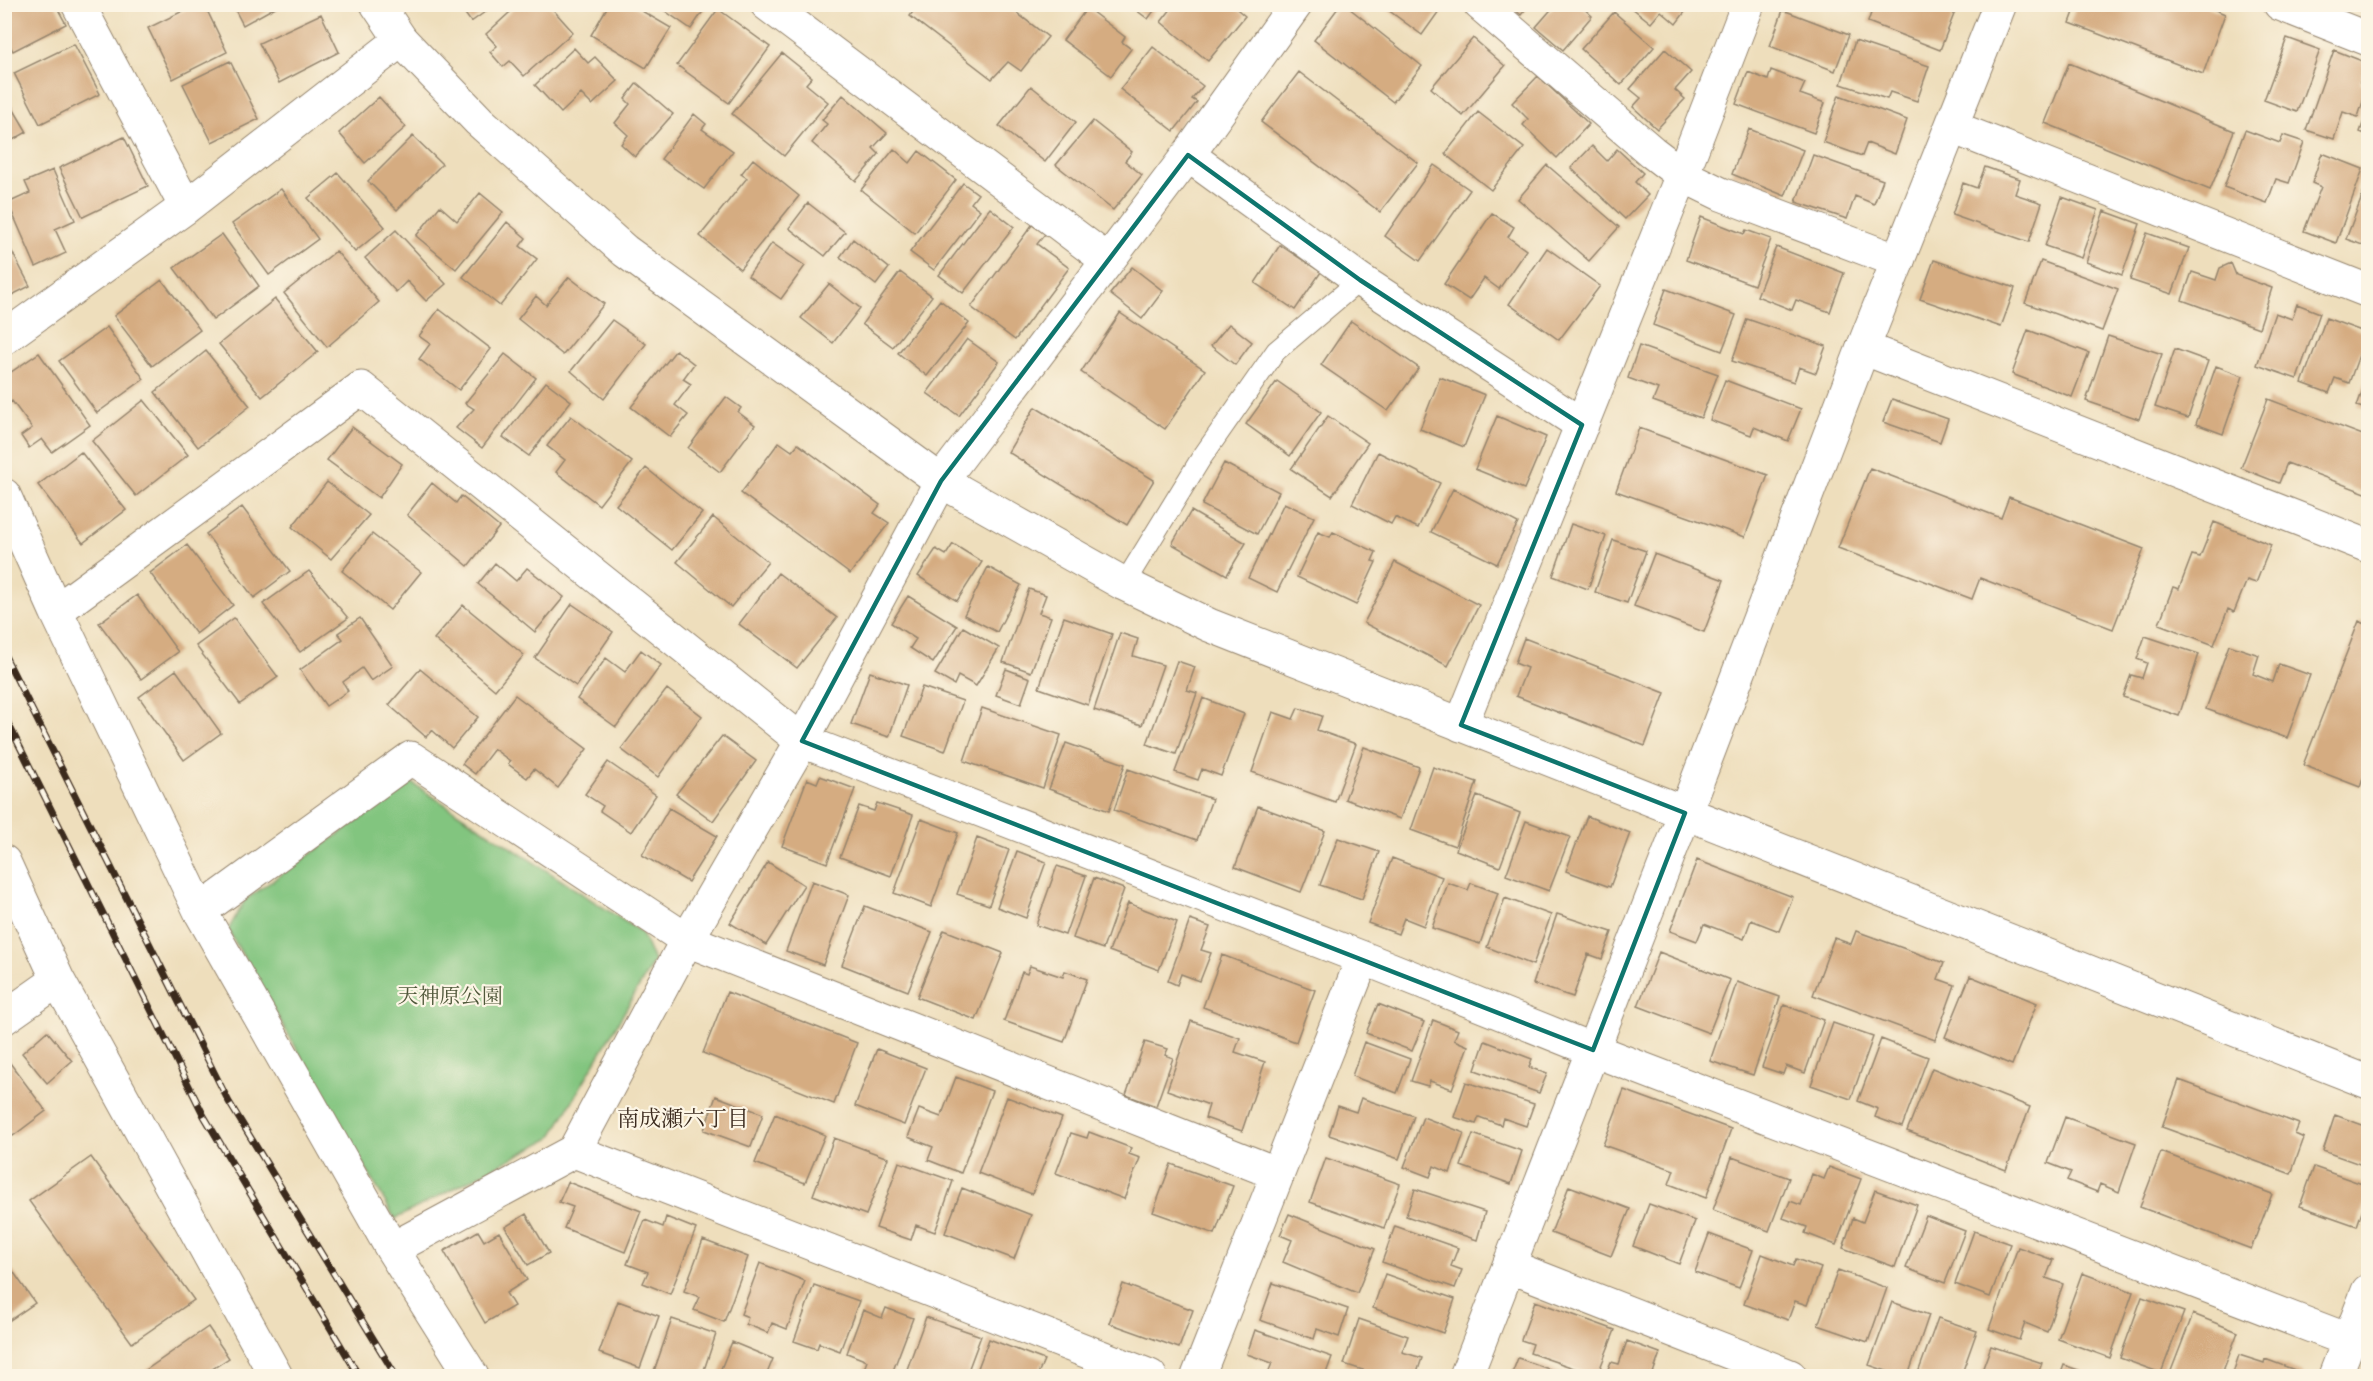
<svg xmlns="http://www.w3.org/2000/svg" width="2373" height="1381" viewBox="0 0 2373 1381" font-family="'IM FELL DW Pica','Noto Serif JP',serif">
  <rect width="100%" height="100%" fill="#fcf5e5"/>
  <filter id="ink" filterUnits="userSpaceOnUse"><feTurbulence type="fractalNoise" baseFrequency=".0167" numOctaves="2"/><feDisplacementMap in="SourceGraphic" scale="12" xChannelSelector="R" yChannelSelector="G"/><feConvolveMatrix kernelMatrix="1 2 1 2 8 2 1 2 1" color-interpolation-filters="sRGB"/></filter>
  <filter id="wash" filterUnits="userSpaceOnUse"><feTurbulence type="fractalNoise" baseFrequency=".008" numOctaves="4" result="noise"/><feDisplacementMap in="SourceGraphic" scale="24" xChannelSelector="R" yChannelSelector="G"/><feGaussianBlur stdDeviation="1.35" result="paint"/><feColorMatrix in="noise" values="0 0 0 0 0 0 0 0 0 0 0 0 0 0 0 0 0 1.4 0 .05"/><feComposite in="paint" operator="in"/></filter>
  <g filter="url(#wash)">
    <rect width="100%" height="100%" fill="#eedebc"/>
    <!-- green -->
    <path fill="#82c57f" stroke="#5e784e" stroke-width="1.5" d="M412,783L641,932L654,961L551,1138L395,1219L228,930L245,900Z"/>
    <g id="blocks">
      <!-- building -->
      <path fill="#d5ac81" d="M4,4H55L66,24L13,51L4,35Z
        M197,4H204L227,52L173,79L148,28Z
        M232,4H281L243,25Z
        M458,4H496L471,22Z
        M519,4H548L573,32L524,76L510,61L503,67L490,52L497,46L486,34Z
        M609,4H630L671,28L646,68L591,35Z
        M655,4H708L691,29Z
        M918,4H1005L1048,37L1021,71L1008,62L992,79L910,16Z
        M1128,4H1159L1148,19Z
        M1175,4H1231L1245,16L1208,61L1161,22Z
        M1341,4H1344L1422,66L1393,102L1314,40Z
        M1380,4H1444L1422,35Z
        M1509,4H1530L1521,15Z
        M1556,4H1579L1592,16L1563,50L1536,27Z
        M1633,4H1691L1676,24L1661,11L1651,23L1631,7Z
        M1874,4H1958L1940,50L1868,22Z
        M2077,4H2201L2225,14L2203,74L2070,23Z
        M1087,8L1125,37L1122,42L1131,49L1111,76L1063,40Z
        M718,9L770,47L729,103L677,65Z
        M1783,10L1849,35L1835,71L1770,46Z
        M1614,12L1654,47L1621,85L1581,49Z
        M321,14L339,52L279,83L259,43Z
        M1473,38L1505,66L1463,116L1431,88Z
        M2287,38L2320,50L2297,112L2264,100Z
        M1855,41L1929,66L1917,101L1890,92L1887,99L1841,84Z
        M74,44L100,94L40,124L14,73Z
        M1153,47L1203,86L1192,99L1197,102L1174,131L1120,89Z
        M574,48L588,63L595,57L618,81L592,105L581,94L561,113L535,85Z
        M1665,49L1691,72L1675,90L1685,99L1657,129L1633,107L1641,98L1630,89Z
        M2334,50L2367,63L2360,83L2368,86L2358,117L2343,112L2334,139L2306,130Z
        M782,53L812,77L806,84L828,102L784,156L732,114Z
        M230,61L259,119L212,142L183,84Z
        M2069,63L2234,131L2210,190L2045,123Z
        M1771,70L1805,83L1800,94L1825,103L1814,133L1736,104L1748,72L1768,80Z
        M1299,72L1418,163L1380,212L1261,122Z
        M1538,76L1589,124L1557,158L1523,125L1528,119L1512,103Z
        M637,83L673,114L635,157L621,144L628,135L615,123L630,104L625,99Z
        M1031,86L1076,122L1045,162L999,126Z
        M4,93L27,132L4,145Z
        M843,95L887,133L873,148L879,154L856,181L812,143L827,124L822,120Z
        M1839,95L1907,120L1895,154L1867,143L1862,156L1823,142Z
        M379,97L406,127L365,163L339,133Z
        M2368,109V135L2360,132Z
        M1478,112L1524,148L1491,190L1445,154Z
        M694,114L706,124L702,129L733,151L704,189L661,159Z
        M1093,121L1132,152L1125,161L1142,175L1113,210L1056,165Z
        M1749,129L1803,150L1785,196L1732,174Z
        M2245,130L2280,143L2283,135L2304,142L2289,183L2276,179L2267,203L2224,187Z
        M413,136L442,164L397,210L368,181Z
        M124,137L148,186L83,217L59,168Z
        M1592,146L1607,161L1617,149L1643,173L1635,182L1648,195L1625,219L1571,168Z
        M894,149L910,163L919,151L956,180L915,233L861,190Z
        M2322,153L2363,169L2336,243L2304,231L2321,187L2312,183Z
        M1813,155L1883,180L1874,204L1855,196L1847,219L1796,202Z
        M753,159L799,196L740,269L700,236L747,178L741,174Z
        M1434,165L1470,190L1420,261L1385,236Z
        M1547,165L1619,227L1589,261L1518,199Z
        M1985,167L2020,179L2015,194L2042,203L2029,242L1952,215L1963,183L1977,188Z
        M53,170L75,220L55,229L66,253L36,267L8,203L30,193L25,182Z
        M338,173L385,227L355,252L308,198Z
        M2368,181V247L2346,239Z
        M963,183L978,194L971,203L980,210L934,270L910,252Z
        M281,189L318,239L269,275L232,224Z
        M480,193L503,212L456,269L416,236L440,206L457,221Z
        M2062,197L2098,210L2081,258L2045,246Z
        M808,203L845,232L825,256L789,228Z
        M990,208L1014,227L963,293L939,275Z
        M2104,211L2140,224L2122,275L2086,262Z
        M1492,213L1514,227L1508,237L1526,250L1499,289L1484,278L1469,300L1444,284Z
        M1701,217L1744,234L1746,230L1771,239L1754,285L1686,260Z
        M507,222L526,238L520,246L537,259L500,306L463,277Z
        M1032,225L1045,234L1037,244L1069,268L1015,340L971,307Z
        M396,230L446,284L426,301L407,281L396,292L365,258Z
        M2147,233L2189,248L2172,294L2130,280Z
        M222,234L259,286L213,320L174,268Z
        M853,239L889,268L876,285L840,257Z
        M772,243L805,266L781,299L748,276Z
        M1280,245L1321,272L1295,310L1255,283Z
        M9,246L30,286L4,299V248Z
        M1776,247L1844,273L1830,312L1796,300L1792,310L1757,296Z
        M1547,248L1600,286L1559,340L1509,304Z
        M336,251L379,302L327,347L284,293Z
        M1934,260L2015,288L2001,327L1920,299Z
        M2041,261L2118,289L2102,331L2025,303Z
        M2231,263L2236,275L2272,288L2259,328L2182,300L2192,272L2216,280L2220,268Z
        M1132,267L1163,291L1142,319L1110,294Z
        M900,272L932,296L893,347L862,324Z
        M569,277L604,304L563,355L518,319L536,296L546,305Z
        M162,280L200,330L152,366L114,316Z
        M829,284L860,308L833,343L801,318Z
        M1666,289L1736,315L1722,351L1653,325Z
        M275,299L318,352L262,397L219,344Z
        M940,300L969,323L927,376L898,353Z
        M2297,304L2320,313L2297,379L2257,365L2275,313L2292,319Z
        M439,309L491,349L459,390L419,359L430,344L419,336Z
        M1120,313L1205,370L1165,429L1081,372Z
        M2326,318L2367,333L2349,383L2335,378L2329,393L2302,383Z
        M1747,319L1826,346L1816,373L1799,367L1794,382L1732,361Z
        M612,320L646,344L604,399L571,371Z
        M1351,321L1419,368L1388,411L1321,365Z
        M1229,324L1252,342L1235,365L1211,346Z
        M107,327L144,379L97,413L59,361Z
        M2028,330L2089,353L2072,397L2012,374Z
        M2108,336L2162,354L2139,419L2086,401Z
        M967,339L999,362L959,416L927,393Z
        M1639,346L1718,374L1701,418L1653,401L1658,389L1628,378Z
        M2175,349L2208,361L2188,418L2155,407Z
        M676,350L694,364L683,379L691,384L675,405L688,415L670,437L631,407Z
        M206,351L250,406L198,447L155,392Z
        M39,353L90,425L52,452L42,439L29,448L21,436L32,428L12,401L4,407V377Z
        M505,354L536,378L482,448L456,428L474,409L465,403Z
        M2216,366L2243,376L2223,434L2196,424Z
        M2368,375V410L2357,406Z
        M1440,377L1485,395L1464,447L1420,429Z
        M1725,380L1801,409L1788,441L1754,427L1751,435L1710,420Z
        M1277,381L1321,412L1290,456L1246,424Z
        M546,382L571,401L529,456L503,437Z
        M726,397L741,408L738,412L755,425L720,472L688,448Z
        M1892,399L1948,419L1940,442L1883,422Z
        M2268,399L2368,437V494L2287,463L2279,483L2241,468Z
        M144,400L188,455L136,496L92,441Z
        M1035,407L1154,480L1127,525L1008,452Z
        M571,416L632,462L599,505L556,472L565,460L547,446Z
        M1328,416L1368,443L1332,496L1291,469Z
        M1497,416L1546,437L1524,489L1475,469Z
        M352,427L402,464L379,498L327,460Z
        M1639,428L1768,475L1745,537L1616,491Z
        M779,442L792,451L798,444L880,505L874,513L889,523L850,574L741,493Z
        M81,452L126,510L83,543L38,485Z
        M1378,452L1440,483L1418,528L1395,517L1391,524L1352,504Z
        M1224,463L1279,492L1257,534L1202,505Z
        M646,468L702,513L672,550L616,505Z
        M1870,468L2001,518L2009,497L2144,549L2113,629L1980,578L1972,599L1838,548Z
        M327,482L369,515L331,559L292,527Z
        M432,483L456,503L461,496L499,527L468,566L407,515Z
        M1453,489L1518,523L1497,564L1431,532Z
        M1284,503L1314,517L1277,592L1248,578Z
        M242,507L290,571L254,598L206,534Z
        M1191,511L1246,543L1227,575L1172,544Z
        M713,517L768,562L731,607L677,562Z
        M2214,522L2271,545L2256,583L2247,580L2234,612L2228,609L2214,645L2159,624L2173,587L2179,589L2192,555L2200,557Z
        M1571,524L1606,536L1588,589L1553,576Z
        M1318,532L1330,537L1333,532L1376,552L1372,561L1376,562L1356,605L1297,577Z
        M372,534L421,572L390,610L342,571Z
        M1613,540L1646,551L1627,603L1595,592Z
        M953,544L982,562L957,601L918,576L936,549L946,555Z
        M187,545L233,605L196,634L150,573Z
        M1654,554L1724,580L1704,632L1634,606Z
        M1395,562L1479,605L1448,666L1364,623Z
        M495,563L516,581L527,568L564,597L535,632L478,584Z
        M988,567L1021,585L997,632L964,615Z
        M309,571L348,618L300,652L263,604Z
        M778,573L837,618L797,668L739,624Z
        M1029,589L1046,595L1039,613L1051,617L1031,672L1003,662Z
        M137,595L178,652L141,679L99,623Z
        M908,596L957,626L933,663L910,648L916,639L891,623Z
        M572,604L613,632L576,686L535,658Z
        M463,605L524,655L495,690L434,639Z
        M1064,617L1112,634L1088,705L1039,688Z
        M234,618L278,677L240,704L196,646Z
        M360,618L393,666L371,681L362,668L343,682L348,691L326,706L300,670L343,639L338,633Z
        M2359,621L2368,625V765L2360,787L2303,765Z
        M963,627L999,648L976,686L958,676L954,685L935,674Z
        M1120,633L1138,639L1133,656L1163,665L1142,725L1094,710Z
        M2145,636L2199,654L2179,716L2123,697L2131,675L2142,678L2147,663L2137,659Z
        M1524,638L1665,693L1645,746L1516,696L1527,668L1515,663Z
        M2229,645L2259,655L2253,674L2273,682L2279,664L2310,675L2287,738L2206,709Z
        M641,650L661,665L616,727L577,699L606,658L625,672Z
        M1177,661L1195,667L1187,690L1197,693L1176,754L1147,744Z
        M420,669L478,717L452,748L432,730L426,737L389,705Z
        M1006,669L1030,678L1021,704L996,695Z
        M176,670L221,733L184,760L139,697Z
        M870,672L907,685L889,737L851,724Z
        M922,687L963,701L945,751L903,736Z
        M667,689L702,716L658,777L621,749Z
        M515,695L587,749L558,788L534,769L527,778L508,764L510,761L494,749L475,774L462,764Z
        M1203,698L1244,714L1221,776L1202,769L1198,780L1175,772Z
        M982,708L1061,735L1043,788L964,761Z
        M1298,708L1322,716L1317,730L1356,744L1335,802L1252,772L1273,712L1293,719Z
        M722,736L756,761L713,821L676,794Z
        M1066,743L1125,764L1109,811L1049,789Z
        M1364,747L1419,767L1400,819L1345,799Z
        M608,762L656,795L631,832L600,811L603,806L585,794Z
        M1433,767L1477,782L1455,846L1411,830Z
        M1128,769L1212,799L1197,840L1114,810Z
        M820,776L855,789L827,863L782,846L807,779L817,783Z
        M1477,796L1520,813L1500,867L1456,850Z
        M877,803L913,815L891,876L840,857L859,806L874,811Z
        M1258,806L1325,831L1301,892L1235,867Z
        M669,808L717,836L688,882L642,855Z
        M1587,816L1630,833L1610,887L1566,871Z
        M921,819L958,833L931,907L894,893Z
        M1526,821L1570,837L1549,891L1506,875Z
        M977,838L1009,850L989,905L957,894Z
        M1338,838L1379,852L1362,899L1320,885Z
        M1017,851L1046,862L1026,918L997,907Z
        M1392,858L1442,877L1424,926L1404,918L1398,934L1368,923Z
        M1697,860L1793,897L1779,931L1751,920L1744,939L1704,924L1697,941L1670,931Z
        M768,862L804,885L766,945L730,923Z
        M1057,866L1086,876L1065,935L1036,925Z
        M1094,878L1124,889L1103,949L1073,938Z
        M812,881L849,895L823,965L786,951Z
        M1448,883L1468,890L1471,883L1498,893L1480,944L1432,928Z
        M1505,898L1551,915L1533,965L1487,947Z
        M1128,903L1177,922L1159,970L1109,951Z
        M865,906L932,932L908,991L842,965Z
        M1557,914L1612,932L1602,959L1588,954L1573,997L1533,984Z
        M1190,920L1210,927L1201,950L1211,953L1200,981L1181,974L1177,985L1168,981Z
        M944,930L1003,953L976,1020L917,997Z
        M1856,931L1944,963L1938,979L1955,985L1935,1040L1813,995L1834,938L1851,944Z
        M1659,952L1730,980L1709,1033L1638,1006Z
        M1222,955L1315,990L1296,1042L1203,1007Z
        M1030,966L1063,977L1065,971L1087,979L1064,1042L1004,1021L1022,972L1027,974Z
        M1970,976L2037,1003L2012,1065L1945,1037Z
        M1737,982L1780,997L1753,1075L1710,1061Z
        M727,992L857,1043L834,1104L703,1053Z
        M1378,1004L1424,1022L1412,1051L1366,1033Z
        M1784,1005L1824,1020L1805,1073L1786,1066L1783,1074L1762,1067Z
        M1433,1020L1458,1030L1454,1040L1468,1046L1452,1089L1430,1081L1428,1086L1411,1081Z
        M1191,1021L1240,1038L1235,1052L1265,1062L1242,1131L1205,1118L1209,1105L1167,1090Z
        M1833,1023L1873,1037L1851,1099L1811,1085Z
        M47,1031L72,1061L47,1083L22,1053Z
        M1881,1039L1928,1057L1902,1127L1875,1117L1878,1109L1858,1101Z
        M1485,1041L1532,1059L1529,1067L1547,1074L1539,1093L1475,1070Z
        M1145,1042L1168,1049L1165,1055L1173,1058L1156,1106L1126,1095Z
        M1364,1042L1410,1059L1397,1093L1352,1076Z
        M877,1049L926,1068L904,1125L855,1106Z
        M4,1055L46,1111L13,1136L4,1125Z
        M1932,1068L2030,1107L2006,1170L1907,1131Z
        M956,1077L992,1091L961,1173L928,1160L933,1147L908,1137L919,1109L941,1117Z
        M2179,1080L2299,1124L2295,1134L2304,1138L2291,1174L2162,1127Z
        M1466,1082L1534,1104L1526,1126L1503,1118L1501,1125L1479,1117L1476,1124L1454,1117Z
        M1624,1090L1731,1129L1706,1198L1669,1184L1674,1170L1603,1145Z
        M716,1096L763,1114L751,1147L704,1130Z
        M1007,1097L1062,1118L1032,1194L978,1173Z
        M1361,1098L1414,1116L1399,1159L1329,1135L1338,1106L1356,1112Z
        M775,1114L825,1135L805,1183L755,1163Z
        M2335,1115L2368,1127V1167L2323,1151Z
        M1423,1117L1464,1133L1450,1173L1434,1166L1430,1177L1404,1167Z
        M2065,1117L2136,1143L2119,1192L2100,1184L2097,1192L2067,1180L2071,1172L2048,1163Z
        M1089,1132L1131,1148L1129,1154L1140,1158L1124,1199L1056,1173L1071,1133L1087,1138Z
        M1473,1134L1522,1151L1511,1184L1461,1166Z
        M834,1138L888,1158L866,1215L813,1195Z
        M2161,1152L2272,1194L2251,1249L2140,1207Z
        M91,1157L194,1300L132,1343L29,1201Z
        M1732,1157L1789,1178L1769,1231L1713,1210Z
        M1326,1158L1400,1184L1384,1228L1310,1202Z
        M899,1162L953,1181L935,1232L916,1225L911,1240L876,1228Z
        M1171,1164L1233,1186L1215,1234L1153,1212Z
        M1829,1167L1861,1179L1836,1245L1805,1233L1807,1227L1783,1218L1790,1201L1801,1205L1812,1174L1824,1179Z
        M2314,1167L2368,1186V1193L2357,1226L2300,1206Z
        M568,1182L641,1211L625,1252L564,1228L573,1207L559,1202Z
        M1569,1186L1630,1209L1611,1256L1551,1233Z
        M962,1188L1031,1215L1014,1259L945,1233Z
        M1415,1189L1485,1212L1477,1240L1406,1216Z
        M1875,1190L1917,1205L1895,1267L1843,1248L1853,1218L1863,1222Z
        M1649,1204L1695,1221L1679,1264L1633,1246Z
        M526,1214L549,1253L528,1265L505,1227Z
        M1289,1214L1375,1249L1357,1293L1283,1262L1292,1240L1280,1235Z
        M1926,1216L1965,1231L1945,1283L1906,1268Z
        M666,1217L696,1229L670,1294L643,1283L648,1272L627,1264L645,1220L663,1227Z
        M1395,1226L1458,1248L1451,1266L1462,1270L1455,1288L1382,1262Z
        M478,1231L484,1241L499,1232L527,1280L506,1293L514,1306L485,1323L444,1251Z
        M1974,1231L2010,1244L1990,1297L1955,1284Z
        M1709,1234L1753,1250L1739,1288L1695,1272Z
        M703,1240L748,1257L724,1322L694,1310L700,1297L684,1291Z
        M2018,1247L2053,1260L2046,1278L2063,1284L2047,1332L2025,1323L2019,1340L1989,1329Z
        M1762,1254L1793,1266L1796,1259L1821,1268L1807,1305L1795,1301L1788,1320L1744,1304Z
        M760,1263L805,1281L787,1329L772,1323L768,1333L746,1324L748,1317L741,1314Z
        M8,1264L35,1303L4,1324V1267Z
        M1838,1270L1887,1288L1868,1342L1818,1325Z
        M2082,1273L2133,1292L2110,1358L2058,1339Z
        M1385,1274L1455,1299L1443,1333L1373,1308Z
        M1273,1283L1348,1309L1339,1337L1317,1329L1314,1339L1260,1320Z
        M1123,1284L1193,1310L1179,1348L1109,1323Z
        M814,1285L859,1301L840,1351L819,1343L817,1349L794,1341Z
        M2142,1297L2184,1312L2161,1373L2120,1358Z
        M618,1301L659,1316L640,1368L599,1353Z
        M1535,1301L1615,1330L1597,1376L1530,1353L1533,1344L1521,1340Z
        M1892,1302L1929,1315L1908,1376H1901L1869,1365Z
        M886,1308L913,1318L891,1376H885L864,1369L867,1361L847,1353L863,1310L882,1318Z
        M2193,1314L2238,1332L2221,1376H2169Z
        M926,1317L981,1336L966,1376H917L906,1372Z
        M1938,1318L1977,1331L1961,1376H1927L1918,1373Z
        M672,1319L716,1334L702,1376H661L653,1374Z
        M1359,1319L1408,1336L1402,1352L1422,1358L1416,1376H1381L1344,1364Z
        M208,1327L229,1358L208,1372L211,1376H150L146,1370Z
        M1255,1330L1332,1357L1325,1376H1267L1272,1363L1247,1354Z
        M989,1339L1044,1360L1037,1376H975Z
        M1627,1341L1660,1353L1652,1376H1605L1611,1362L1619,1364Z
        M732,1342L773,1359L766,1376H718Z
        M1991,1346L2042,1363L2037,1376H1980Z
        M2239,1355L2264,1363L2265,1359L2303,1373L2302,1376H2232Z
        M1518,1358L1568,1376H1511Z
        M2064,1365L2095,1376H2060Z"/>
    </g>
  </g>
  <g filter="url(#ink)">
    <use href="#blocks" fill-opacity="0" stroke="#94846d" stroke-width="1.5"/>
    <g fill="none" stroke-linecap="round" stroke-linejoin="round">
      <defs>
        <path id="lane" d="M1124,584L1200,460L1276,351L1360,280"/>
        <path id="street" d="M78,4L186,207
          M767,4L1107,260
          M1480,4L1652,152L1682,175L1721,194L1898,261
          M2280,4L2368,39
          M1952,127L2368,291
          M1188,155L1360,280L1582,425
          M4,338L186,207L401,40
          M1863,348L2368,546
          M4,495L56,611L200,911L392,1249L472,1376
          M56,611L361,388L802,741L1363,958L1593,1050L2348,1340
          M1461,725L1682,175L1748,4
          M4,862L58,980L276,1376
          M200,911L411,758L687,940L1278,1174
          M4,1018L58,980
          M574,1151L1150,1376
          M392,1249L574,1151L687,940L802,741L941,481L1188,155L1296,4
          M1509,1266L1790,1376
          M1198,1376L1363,958
          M1466,1376L1685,813
          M2335,1376L2368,1291"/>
        <path id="secondary" d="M377,4L401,40L479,121L625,251L941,481L1124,584L1209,625L2368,1082
          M1685,813L1863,348L2000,4"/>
      </defs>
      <!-- lane casing -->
      <use href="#lane" stroke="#94846d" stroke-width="22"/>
      <!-- street casing -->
      <use href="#street" stroke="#94846d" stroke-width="35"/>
      <!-- secondary casing -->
      <use href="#secondary" stroke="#94846d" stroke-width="35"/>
      <!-- lane -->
      <use href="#lane" stroke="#fff" stroke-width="20"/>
      <!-- street -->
      <use href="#street" stroke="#fff" stroke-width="33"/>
      <!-- secondary -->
      <use href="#secondary" stroke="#fff" stroke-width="33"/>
      <defs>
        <path id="rail" d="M4,654L229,1102L396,1376
          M4,715L204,1116L359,1376"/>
      </defs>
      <!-- rail casing -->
      <use href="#rail" stroke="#3b2a1e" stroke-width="7"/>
      <!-- rail -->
      <use href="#rail" stroke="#fcf5e5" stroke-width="4.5" stroke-dasharray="14" stroke-linecap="butt"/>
    </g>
  </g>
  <!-- marked area -->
  <path fill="none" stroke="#0f766e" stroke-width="4.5" stroke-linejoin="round" d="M1188,155L1360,280L1582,425L1461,725L1685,813L1593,1050L802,741L941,481Z"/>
  <g text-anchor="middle" stroke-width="4.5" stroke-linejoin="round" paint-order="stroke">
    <!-- park labels -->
    <g font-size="21" fill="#50583b" stroke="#fcf5e5">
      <text x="450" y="1003">天神原公園</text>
    </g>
    <!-- neighbourhood labels -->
    <g font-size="22" fill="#3b2a1e" stroke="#fcf5e5">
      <text x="683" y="1126">南成瀬六丁目</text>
    </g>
  </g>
  <!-- margin -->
  <rect width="2373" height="1381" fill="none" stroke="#fcf5e5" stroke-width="24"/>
</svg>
